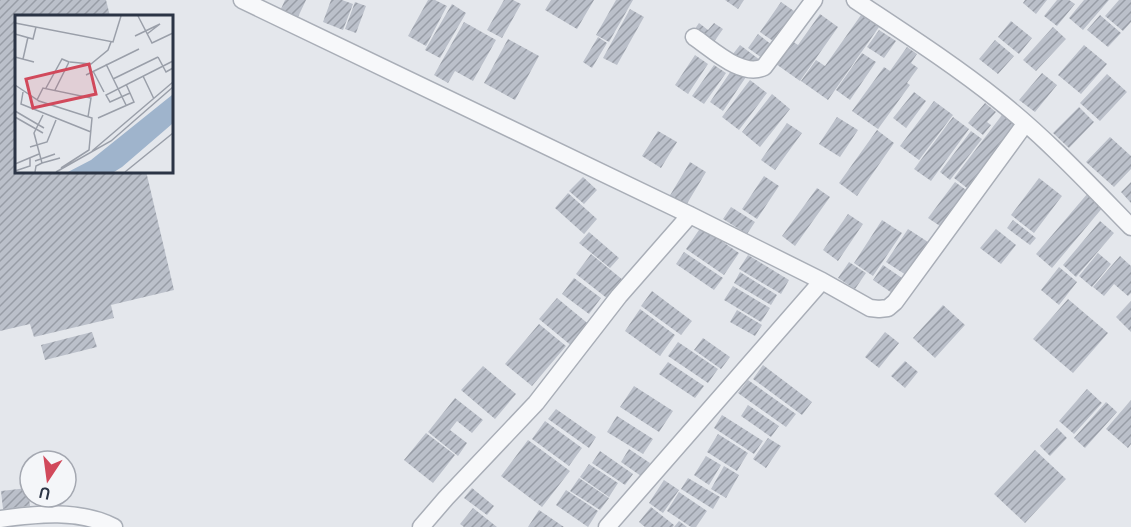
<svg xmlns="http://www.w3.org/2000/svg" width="1131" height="527" viewBox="0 0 1131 527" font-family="Overpass,sans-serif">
  <defs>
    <pattern id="building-hatch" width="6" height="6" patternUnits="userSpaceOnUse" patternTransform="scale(1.5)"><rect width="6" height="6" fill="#bbc0ca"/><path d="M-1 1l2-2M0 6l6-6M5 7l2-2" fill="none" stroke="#989da6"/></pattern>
  </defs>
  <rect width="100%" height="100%" fill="#e4e7ec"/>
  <!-- building -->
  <path fill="url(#building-hatch)" d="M0,0H106L110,16H16V171H146L174,290L111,305L114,318L34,337L30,324L0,331Z
    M285,0H306L298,17L281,9Z
    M331,0H342L353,4L343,30L323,22Z
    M428,0H435L447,6L426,46L408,36Z
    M504,0H513L521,4L502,38L487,30Z
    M551,0H594L577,29L545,10Z
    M616,0H633L609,42L596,35Z
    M725,0H744L738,9Z
    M1025,0H1047L1036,14L1023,3Z
    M1057,0H1069L1075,4L1057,26L1044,16Z
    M1084,0H1109L1083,30L1069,18Z
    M1119,0H1131V22L1123,31L1105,16Z
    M355,2L366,6L356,33L345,29Z
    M781,2L794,11L773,41L760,32Z
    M452,4L466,13L440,58L425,50Z
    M630,9L644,17L617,65L603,58Z
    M820,14L838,27L800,81L776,64L792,41L798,45Z
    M861,15L879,27L828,100L801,81L816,60L825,66Z
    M1100,15L1121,33L1108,47L1087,30Z
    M1011,21L1032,38L1019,54L998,37Z
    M464,22L496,40L473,81L455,71L448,83L434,75Z
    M699,23L708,30L714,23L723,29L711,46L692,33Z
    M1053,27L1066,39L1036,71L1023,60Z
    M879,30L896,41L884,58L867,47Z
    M758,34L772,45L762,58L748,48Z
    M598,37L607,43L592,68L583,62Z
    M508,39L539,56L515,100L484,83Z
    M995,40L1014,56L998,74L979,59Z
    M740,45L760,60L753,69L733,54Z
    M1084,45L1107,64L1081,94L1058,75Z
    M907,47L917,54L911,63L918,68L907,83L910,85L878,129L852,111L884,67L890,71Z
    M862,53L876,62L850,100L836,90Z
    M695,55L708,64L688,94L675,85Z
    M714,65L726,73L704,104L692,96Z
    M733,68L746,77L723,111L710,102Z
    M1042,73L1057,85L1035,112L1019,100Z
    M1107,74L1127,92L1100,121L1080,103Z
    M750,80L767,93L739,130L722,117Z
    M914,92L926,101L906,128L893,118Z
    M772,94L790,109L760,147L742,132Z
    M934,101L953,115L919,160L900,146Z
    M985,103L996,112L987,122L991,125L983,135L968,123Z
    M1079,107L1094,122L1069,148L1053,133Z
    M1002,115L1016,126L967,188L954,178Z
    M837,117L858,130L840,157L819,144Z
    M953,117L969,129L931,181L914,169Z
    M787,123L802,133L775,170L761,160Z
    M877,130L894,143L857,196L839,183Z
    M658,131L677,142L661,168L642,156Z
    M971,131L982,139L950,180L940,172Z
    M1110,137L1131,156V169L1114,187L1086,162Z
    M690,162L706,172L685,207L669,197Z
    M764,176L779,186L757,219L742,209Z
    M583,177L597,190L584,204L569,191Z
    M1039,178L1062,196L1034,233L1011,215Z
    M955,182L969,192L943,228L928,218Z
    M1131,182V203L1121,192Z
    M817,188L830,197L795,246L782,236Z
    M568,193L597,219L584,234L555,208Z
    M1088,193L1104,206L1052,268L1036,254Z
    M731,207L755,222L747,234L723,219Z
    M848,214L863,224L838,261L823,250Z
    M882,220L902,233L873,276L854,263Z
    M1013,220L1036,238L1030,245L1007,228Z
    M1100,221L1114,233L1076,277L1063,265Z
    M701,227L739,253L724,275L686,249Z
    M908,229L928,242L906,275L886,262Z
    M996,229L1016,245L1001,264L980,248Z
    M589,232L619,258L610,268L579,243Z
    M684,252L723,278L714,290L676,264Z
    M1098,253L1111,264L1092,287L1079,276Z
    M591,254L623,280L608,299L576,274Z
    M748,255L789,280L781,294L739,269Z
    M1120,256L1131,266V293L1128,296L1114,284L1104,296L1093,287Z
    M849,262L866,273L855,289L838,278Z
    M883,265L902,278L892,293L873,280Z
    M1059,267L1077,282L1059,305L1041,290Z
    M740,272L777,295L771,305L734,283Z
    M574,278L601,298L589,314L562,294Z
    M733,286L770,308L761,322L724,300Z
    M652,291L692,321L681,335L641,306Z
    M557,298L591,326L573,347L539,319Z
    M1068,299L1108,333L1073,373L1033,339Z
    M1131,301V332L1116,317Z
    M943,305L965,325L935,358L913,338Z
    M640,309L675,335L660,356L625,331Z
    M737,310L762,325L755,336L730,322Z
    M539,324L566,346L532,386L505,364Z
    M92,332L97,347L45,360L41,345Z
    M885,332L899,343L879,368L865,357Z
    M703,338L730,357L721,369L694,350Z
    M678,342L718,369L708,383L668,356Z
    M905,361L918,372L905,388L891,376Z
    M668,362L704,386L695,398L659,374Z
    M763,365L812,402L802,415L753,379Z
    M483,366L516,394L495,419L461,390Z
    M748,380L796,414L786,427L738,393Z
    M634,386L673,411L659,432L620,407Z
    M1087,389L1102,403L1074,434L1059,421Z
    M455,398L483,420L472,433L457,421L450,430L467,443L458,456L428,432Z
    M1131,400V444L1128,448L1106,429Z
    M1106,402L1117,412L1085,448L1074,438Z
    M748,405L779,426L771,437L741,416Z
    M556,409L596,437L589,448L548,419Z
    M722,415L763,441L754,454L714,428Z
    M617,416L653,439L643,454L607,432Z
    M545,421L582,448L569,466L532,439Z
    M1057,428L1067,438L1050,456L1040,446Z
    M426,433L455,455L433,483L404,460Z
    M718,434L748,453L737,471L707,452Z
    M768,438L781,446L766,468L753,459Z
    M528,440L570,471L542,507L501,476Z
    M629,449L650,463L641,476L621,462Z
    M1035,450L1066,479L1025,523L994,494Z
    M600,451L633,474L625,485L592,463Z
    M706,456L721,465L709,485L694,475Z
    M589,464L618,483L609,497L580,477Z
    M724,466L739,475L726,498L711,489Z
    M579,478L609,498L600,510L570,491Z
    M688,478L720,497L713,509L681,489Z
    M664,480L679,490L663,513L649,503Z
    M28,488L30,506L3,509L1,491Z
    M472,488L494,506L487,515L464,498Z
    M566,490L598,511L588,527L556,505Z
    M679,492L707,511L696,527H691L667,511Z
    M651,507L674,525L673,527H645L639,522Z
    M473,508L497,527H464L460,524Z
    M539,510L564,527H528Z
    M679,521L687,527H674Z"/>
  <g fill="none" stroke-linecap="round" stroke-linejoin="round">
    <defs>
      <path id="street" d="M242,0L690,215L822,281L870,308L879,309L888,308L895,302L1025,124
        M855,0C903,32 953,64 998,100C1046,138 1088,183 1131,227
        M694,37C712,49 742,78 764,67L814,0
        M0,519C37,514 79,509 114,527
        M421,527L446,498L536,403L619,296L690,215
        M607,527L822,281"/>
    </defs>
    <!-- street casing -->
    <use href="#street" stroke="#a9aeb7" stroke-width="19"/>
    <!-- street -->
    <use href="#street" stroke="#f7f8fa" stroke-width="16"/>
  </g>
  <!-- overview -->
  <g transform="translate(15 15)">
    <rect width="158" height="158" fill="#e4e7ec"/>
    <path d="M157,80V109L107,152L99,157H53L76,145Z" fill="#9fb4cc"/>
    <path fill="none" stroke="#9a9fa9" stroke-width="1.5" d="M123,1L137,28L158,18M0,8L98,27L106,1M0,19L18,24L21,12M120,21L145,9L132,19M0,42L19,47M143,42L151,57L158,53M8,44L13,22M55,47L76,49L93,35L96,27M91,49L111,90M78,56L89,77M71,60L124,34M128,61L139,84M98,64L143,42M0,70L24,86L77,103L74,135L46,153M31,73L47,44L54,47L40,75M8,77L6,89L76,117M115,78L95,87L91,80L158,46M22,85L28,73L76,83L73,102M0,96L29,113M0,102L28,118M83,103L119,87L111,69M15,132L32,127L41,105M77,136L158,67M20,146L40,139M27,148L45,143M0,149L24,139M0,156L15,151V143M20,157L21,151L27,148L19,118L28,100M41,157L96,126L158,72M110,157L158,118"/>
    <path fill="#d1495b" fill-opacity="0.15" stroke="#d1495b" stroke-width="3" d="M74,49L81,79L18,93L11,64Z"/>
    <rect width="158" height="158" fill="none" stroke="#2b3445" stroke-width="3"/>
  </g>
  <!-- north arrow -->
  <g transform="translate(48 479) rotate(193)"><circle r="28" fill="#f4f6f9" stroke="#a4a8b1" stroke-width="1.5"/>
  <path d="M0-4.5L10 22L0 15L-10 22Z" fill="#d1495b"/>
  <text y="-9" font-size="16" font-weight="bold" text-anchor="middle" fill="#2b3445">U</text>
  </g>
</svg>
